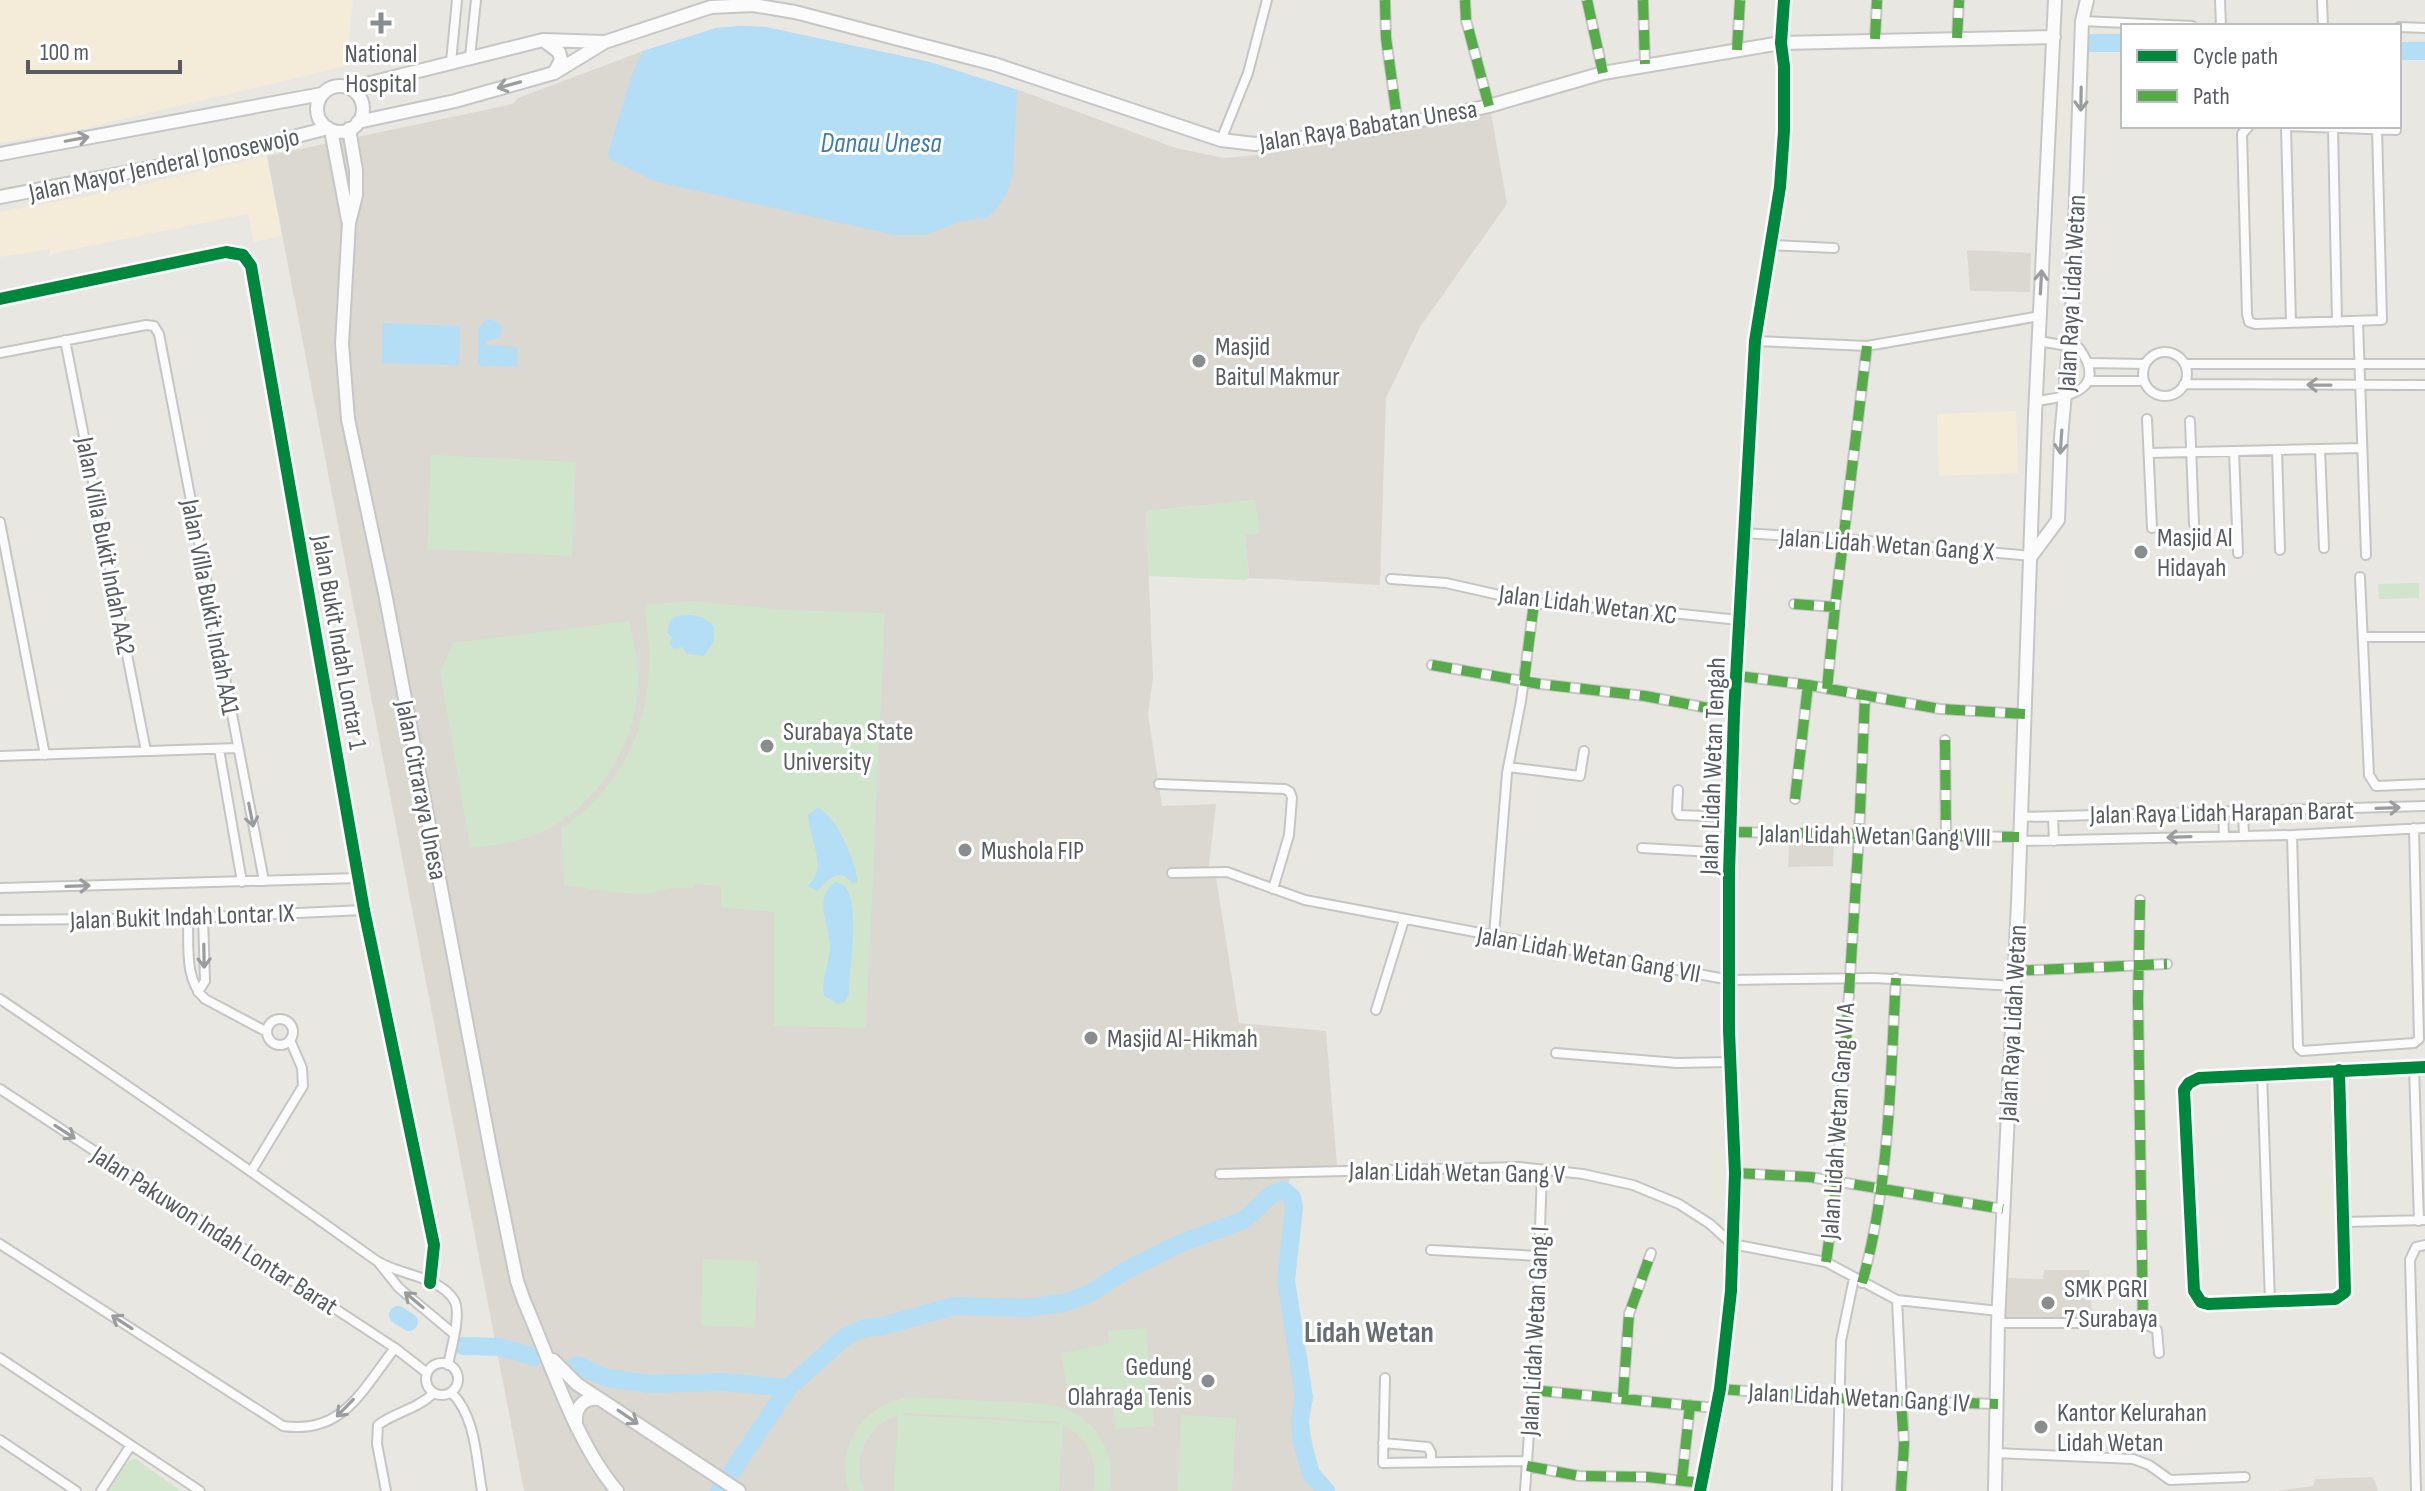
<svg xmlns="http://www.w3.org/2000/svg" width="2425" height="1491" viewBox="0 0 2425 1491" font-family="'Sofia Sans Condensed',sans-serif">
  <rect width="100%" height="100%" fill="#e8e7e2"/>
  <!-- commercial -->
  <path fill="#f4ecd9" d="M0,0H353L346,66L73,131L0,143Z
    M267,156L282,236L254,242L248,214L50,254L49,249L0,257V212L120,190Z
    M2016,411L2018,473L1939,476L1937,414Z"/>
  <!-- education -->
  <path fill="#dad8d1" d="M742,26L765,27L930,62L1024,92L1176,148L1224,158L1267,154L1491,113L1507,204L1420,327L1386,398L1380,585L1249,578L1245,535L1255,500L1146,511L1153,677L1148,714L1162,806L1216,804L1208,875L1216,877L1239,1023L1326,1031L1337,1166L1290,1170L1283,1279L1321,1491H524L267,156L513,104L518,98L643,51L716,28Z
    M1967,250L2031,253L2030,292L1970,291Z
    M1789,843L1834,844L1833,866L1788,867Z
    M2044,1270H2089L2093,1328L2004,1329V1278L2043,1279Z
    M2373,1477L2378,1491H2278L2313,1486L2315,1479Z"/>
  <!-- green -->
  <path fill="#d1e5cd" fill-rule="evenodd" d="M431,455L576,462L572,556L427,549Z
    M1255,500L1260,533L1245,535L1249,578L1245,580L1148,576L1146,511Z
    M2419,583V598L2379,599L2378,584Z
    M691,601L787,610L885,613L866,1028L774,1026V912L721,907V886L695,884L694,888C678,887 670,888 656,892C633,897 588,888 564,885L561,829C620,788 649,731 649,660C650,642 646,623 645,605Z
    M629,621C632,637 637,654 638,670C642,732 604,800 548,829C524,841 497,845 470,848L440,672L453,643Z
    M703,1259L758,1261L755,1328L701,1325Z
    M1146,1328L1154,1426L1115,1429L1112,1386L1068,1393L1061,1353L1109,1344L1108,1331Z
    M908,1397L1046,1404C1089,1410 1119,1447 1109,1491H1093C1099,1463 1089,1438 1063,1425L1059,1491H894L898,1415C865,1427 852,1458 864,1491H849C835,1446 862,1405 908,1397ZM907,1413L1052,1421L1062,1424L901,1415Z
    M1181,1415L1236,1418L1232,1491H1177Z
    M136,1459L181,1491H109C116,1480 122,1461 136,1459Z"/>
  <!-- water -->
  <path fill="#b3def6" d="M742,26L765,27L930,62L1017,90L1013,173L1007,193L996,209L986,218L962,221L925,235H895L657,182L609,159L608,153L632,75L643,51L716,28Z
    M486,319L499,322L502,330L499,338L486,341V345L518,347L517,367L478,365V330Z
    M383,323L460,326L459,365L382,363Z
    M691,615L702,617L714,626V641L704,656L687,654L682,647L674,649L669,643L672,638L667,632L671,620L677,616Z
    M818,808C836,815 858,865 857,882L852,883L845,876C831,873 827,882 817,891L808,886C810,883 813,880 815,876C824,862 808,833 808,814Z
    M835,882C866,883 848,972 849,994L845,1002L838,1004L824,996C821,981 828,966 830,950C832,929 811,899 835,882Z"/>
  <g fill="none" stroke-linecap="round" stroke-linejoin="round">
    <!-- river -->
    <path stroke="#b3def6" stroke-width="18" d="M2088,43H2123
      M2399,51H2425
      M398,1315L409,1322
      M463,1346L499,1347L535,1357
      M577,1365L607,1378L649,1384L725,1382L788,1388L846,1336L865,1328L883,1326L954,1306L1026,1308L1064,1303L1089,1294L1123,1272L1181,1243L1244,1220L1272,1194L1283,1190L1292,1197L1294,1208L1286,1280L1304,1397L1300,1420L1301,1439L1311,1474L1326,1491
      M719,1491L788,1388"/>
    <defs>
      <path id="minor" d="M1385,0L1386,38L1398,125
        M1465,0L1466,20L1489,106
        M1587,0L1603,73
        M1643,0L1645,64
        M2220,0L2221,26
        M2322,0L2323,26
        M2082,21L2192,26
        M2399,27L2425,28
        M1957,38L1959,0
        M1875,39L1877,0
        M1737,50L1740,0
        M470,57L476,0
        M451,62L457,0
        M2249,126L2242,134L2247,314L2249,322L2255,324L2382,320L2377,129
        M2285,126L2396,130
        M2286,126L2291,323
        M2333,128L2337,322
        M1221,140L1248,73L1267,0
        M1770,245L1834,248
        M0,299L226,252L243,255L251,266L364,910L434,1245L430,1283
        M2358,321L2366,555
        M65,340L146,751
        M1755,341L1867,346L2040,316
        M2143 374a22 22 0 1 1 44 0a22 22 0 1 1-44 0Z
        M0,353L146,325L154,326L159,334L264,881
        M2090,363L2145,364
        M2185,364H2425
        M2089,381H2144
        M2184,384L2425,385
        M2036,401C2069,397 2109,390 2079,348L2039,341
        M2147,419L2152,528
        M2190,421L2194,524
        M2320,449L2324,548
        M2277,450L2280,550
        M2234,451L2238,553
        M2149,453L2362,448
        M0,522L45,755
        M1743,533L1844,539L2032,556
        M2360,577L2369,775L2376,786L2425,784
        M1391,579L1446,583L1534,603L1574,607L1633,609L1739,620
        M1794,604L1835,607
        M2364,637H2425
        M1432,665L1540,684L1645,696L1734,713
        M1738,676L1808,685L1940,709L2025,714
        M1827,689L1835,607L1867,346
        M1945,740L1946,836
        M219,749L242,882
        M0,756L238,748
        M1508,767L1580,776L1584,751
        M1159,784L1285,789L1290,792L1292,798L1289,835L1273,889
        M1678,790L1677,811L1679,815L1731,817
        M1795,799L1808,685
        M2223,812L2224,836
        M2243,812L2244,836
        M2019,817L2425,806
        M2053,817L2054,841
        M1732,832L2019,837
        M2292,835L2298,1047L2302,1051L2414,1043L2419,1039L2414,828
        M2020,841L2292,835L2425,828
        M1642,848L1730,853
        M1172,873L1227,872L1305,900L1730,980L1874,978L2014,986
        M0,888L359,878
        M2140,900L2138,1000L2143,1323
        M188,918C189,945 184,980 205,999L267,1032
        M0,920L188,918L364,910
        M1494,935L1507,773L1521,701L1534,603
        M2014,971L2167,964
        M198,992L205,981L203,917
        M0,999C126,1084 250,1170 374,1259C396,1275 438,1275 454,1300C462,1313 451,1349 448,1365
        M1376,1010L1404,920
        M267 1032a13 13 0 1 1 26 0a13 13 0 1 1-26 0Z
        M1556,1053L1677,1063L1730,1062
        M2414,1067L2419,1221
        M2339,1070L2345,1292L2335,1299L2208,1304L2201,1302L2194,1291L2184,1090L2189,1083L2199,1078L2425,1067
        M2262,1073L2270,1302
        M0,1089L395,1348L427,1373
        M252,1170L303,1086L302,1068L290,1040
        M1735,1173L1810,1177L2003,1209
        M1220,1174L1520,1167L1583,1174L1633,1185L1679,1204L1710,1224L1732,1244L1826,1262L1897,1300L1999,1311
        M2345,1222L2425,1220
        M0,1244L283,1426C343,1435 362,1390 395,1348
        M1431,1250L1538,1256
        M1826,1262L1837,1182L1859,835L1865,697
        M379,1263L399,1288L454,1334
        M1862,1283C1890,1183 1890,1081 1896,978
        M1897,1300L1904,1444L1901,1491
        M1998,1323H2143L2157,1330L2159,1353
        M0,1358L200,1491
        M426 1379a16 16 0 1 1 32 0a16 16 0 1 1-32 0Z
        M1385,1378L1383,1463L1527,1461
        M1720,1389L1864,1400L1998,1404
        M1532,1390L1716,1408
        M451,1392C476,1417 476,1457 482,1491
        M1623,1397L1629,1314L1651,1253
        M0,1440L76,1491
        M1383,1443L1428,1447L1431,1453V1461
        M1996,1453L2133,1459L2149,1465L2170,1480L2245,1477
        M1527,1466L1579,1476L1648,1477L1702,1483
        M1682,1479L1690,1405
        M101,1491L131,1445
        M386,1491L377,1444L378,1425C397,1411 414,1411 434,1393
        M1525,1491L1537,1317L1542,1170
        M1700,1491L1720,1389L1731,1291L1735,1173L1729,1030V874L1734,713L1755,341L1780,187L1784,131V66L1781,43L1784,0
        M1837,1491L1841,1341L1854,1278
        M2416,1491L2410,1260L2416,1247L2425,1245"/>
      <path id="secondary" d="M543,40L559,52L561,60L555,71
        M317 109a23 23 0 1 1 46 0a23 23 0 1 1-46 0Z
        M350,88L543,40L605,42
        M358,122L455,101L554,73L605,42L711,7L753,5L795,12L994,64L1221,140L1255,144L1398,125L1489,106L1603,73L1781,43L2054,37
        M349,129L356,170V195L349,223L342,344L348,419L385,593L493,1163L517,1281L524,1301C550,1360 575,1442 617,1491
        M331,130L348,220
        M0,154L322,94
        M0,197L243,150L328,128
        M2032,555L2058,520L2061,438L2072,314L2082,21L2087,0
        M553,1360L577,1384L739,1491
        M576,1422C575,1407 584,1397 599,1399
        M1995,1491L1998,1323L2018,903L2035,416L2055,0"/>
    </defs>
    <!-- minor casing -->
    <use href="#minor" stroke="#c5c5c4" stroke-width="12"/>
    <!-- secondary casing -->
    <use href="#secondary" stroke="#c5c6c5" stroke-width="16"/>
    <!-- minor -->
    <use href="#minor" stroke="#fcfbfb" stroke-width="8"/>
    <!-- secondary -->
    <use href="#secondary" stroke="#fcfbfb" stroke-width="12"/>
    <!-- quiet -->
    <path stroke="#58ab4b" stroke-width="10" stroke-dasharray="20 10" stroke-linecap="butt" d="M1385,0L1386,38L1398,125
      M1465,0L1466,20L1489,106
      M1587,0L1603,73
      M1643,0L1645,64
      M1957,38L1959,0
      M1875,39L1877,0
      M1737,50L1740,0
      M1794,604L1835,607
      M1432,665L1540,684L1645,696L1734,713
      M1738,676L1808,685L1940,709L2025,714
      M1524,681L1534,603
      M1827,689L1835,607L1867,346
      M1945,740L1946,836
      M1795,799L1808,685
      M1732,832L2019,837
      M2140,900L2138,1000L2143,1323
      M2014,971L2167,964
      M1735,1173L1810,1177L2003,1209
      M1826,1262L1837,1182L1859,835L1865,697
      M1862,1283C1890,1183 1890,1081 1896,978
      M1720,1389L1864,1400L1998,1404
      M1532,1390L1716,1408
      M1623,1397L1629,1314L1651,1253
      M1527,1466L1579,1476L1648,1477L1702,1483
      M1682,1479L1690,1405
      M1901,1491L1904,1444L1901,1402"/>
    <defs>
      <path id="cycleway" d="M0,299L226,252L243,255L251,266L364,910L434,1245L430,1283
        M2339,1070L2345,1292L2335,1299L2208,1304L2201,1302L2194,1291L2184,1090L2189,1083L2199,1078L2425,1067
        M1700,1491L1720,1389L1731,1291L1735,1173L1729,1030V874L1734,713L1755,341L1780,187L1784,131V66L1781,43L1784,0"/>
    </defs>
    <!-- cycleway casing -->
    <use href="#cycleway" stroke="#fff" stroke-width="17"/>
    <!-- cycleway -->
    <use href="#cycleway" stroke="#00873e" stroke-width="12"/>
  </g>
  <!-- one-way arrows -->
  <defs><path id="oneway-shaft" d="M-6 0H5M1.5-3L5.5 0L1.5 3" fill="none" stroke-width="1.6" stroke-linecap="round" stroke-linejoin="round" transform="scale(2)"/></defs>
  <g stroke="#9a9c9e">
    <use href="#oneway-shaft" transform="translate(509 85) rotate(165)"/>
    <use href="#oneway-shaft" transform="translate(2081 99) rotate(91)"/>
    <use href="#oneway-shaft" transform="translate(77 139) rotate(-11)"/>
    <use href="#oneway-shaft" transform="translate(2041 282) rotate(-87)"/>
    <use href="#oneway-shaft" transform="translate(2319 385) rotate(-179)"/>
    <use href="#oneway-shaft" transform="translate(2061 442) rotate(94)"/>
    <use href="#oneway-shaft" transform="translate(2388 808) rotate(-2)"/>
    <use href="#oneway-shaft" transform="translate(251 815) rotate(79)"/>
    <use href="#oneway-shaft" transform="translate(2179 837) rotate(178)"/>
    <use href="#oneway-shaft" transform="translate(78 886) rotate(-2)"/>
    <use href="#oneway-shaft" transform="translate(204 956) rotate(89)"/>
    <use href="#oneway-shaft" transform="translate(65 1132) rotate(33)"/>
    <use href="#oneway-shaft" transform="translate(414 1300) rotate(-140)"/>
    <use href="#oneway-shaft" transform="translate(122 1322) rotate(-147)"/>
    <use href="#oneway-shaft" transform="translate(345 1408) rotate(134)"/>
    <use href="#oneway-shaft" transform="translate(628 1417) rotate(34)"/>
  </g>
  <!-- markers -->
  <g fill="#8a8d8e" stroke="#fff" stroke-width="3">
    <path d="M377 11h8v8h8v8h-8v8h-8v-8h-8v-8h8z"/>
    <circle cx="1199" cy="361" r="8"/>
    <circle cx="2141" cy="552" r="8"/>
    <circle cx="767" cy="746" r="8"/>
    <circle cx="965" cy="850" r="8"/>
    <circle cx="1091" cy="1038" r="8"/>
    <circle cx="2048" cy="1303" r="8"/>
    <circle cx="1208" cy="1381" r="8"/>
    <circle cx="2041" cy="1427" r="8"/>
  </g>
  <g text-anchor="middle" stroke-width="6" stroke-linejoin="round" paint-order="stroke">
    <!-- poi labels -->
    <g font-size="26" fill="#585c60" stroke="#fff" text-anchor="start">
      <text x="381" y="62" text-anchor="middle">National<tspan x="381" dy="30">Hospital</tspan></text>
      <text x="1215" y="355">Masjid<tspan x="1215" dy="30">Baitul Makmur</tspan></text>
      <text x="2157" y="546">Masjid Al<tspan x="2157" dy="30">Hidayah</tspan></text>
      <text x="783" y="740">Surabaya State<tspan x="783" dy="30">University</tspan></text>
      <text x="981" y="859">Mushola FIP</text>
      <text x="1107" y="1047">Masjid Al-Hikmah</text>
      <text x="2064" y="1297">SMK PGRI<tspan x="2064" dy="30">7 Surabaya</tspan></text>
      <text x="1192" y="1375" text-anchor="end">Gedung<tspan x="1192" dy="30">Olahraga Tenis</tspan></text>
      <text x="2057" y="1421">Kantor Kelurahan<tspan x="2057" dy="30">Lidah Wetan</tspan></text>
    </g>
    <!-- street labels -->
    <g font-size="26" fill="#585c60" stroke="#fff">
      <text transform="translate(1368 125) rotate(-9)" y="9">Jalan Raya Babatan Unesa</text>
      <text transform="translate(164 164) rotate(-12)" y="9">Jalan Mayor Jenderal Jonosewojo</text>
      <text transform="translate(2071 293) rotate(-87)" y="9">Jalan Raya Lidah Wetan</text>
      <text transform="translate(1887 544) rotate(4)" y="9">Jalan Lidah Wetan Gang X</text>
      <text transform="translate(106 546) rotate(79)" y="9">Jalan Villa Bukit Indah AA2</text>
      <text transform="translate(1588 604) rotate(7)" y="9">Jalan Lidah Wetan XC</text>
      <text transform="translate(211 607) rotate(79)" y="9">Jalan Villa Bukit Indah AA1</text>
      <text transform="translate(340 642) rotate(80)" y="9">Jalan Bukit Indah Lontar 1</text>
      <text transform="translate(1712 766) rotate(-88)" y="9">Jalan Lidah Wetan Tengah</text>
      <text transform="translate(422 790) rotate(79)" y="9">Jalan Citraraya Unesa</text>
      <text transform="translate(2222 812) rotate(-1)" y="9">Jalan Raya Lidah Harapan Barat</text>
      <text transform="translate(1875 835) rotate(1)" y="9">Jalan Lidah Wetan Gang VIII</text>
      <text transform="translate(182 916) rotate(-2)" y="9">Jalan Bukit Indah Lontar IX</text>
      <text transform="translate(1589 954) rotate(10)" y="9">Jalan Lidah Wetan Gang VII</text>
      <text transform="translate(2012 1023) rotate(-87)" y="9">Jalan Raya Lidah Wetan</text>
      <text transform="translate(1837 1121) rotate(-86)" y="9">Jalan Lidah Wetan Gang VI A</text>
      <text transform="translate(1457 1172) rotate(1)" y="9">Jalan Lidah Wetan Gang V</text>
      <text transform="translate(215 1230) rotate(33)" y="9">Jalan Pakuwon Indah Lontar Barat</text>
      <text transform="translate(1534 1331) rotate(-87)" y="9">Jalan Lidah Wetan Gang I</text>
      <text transform="translate(1859 1397) rotate(3)" y="9">Jalan Lidah Wetan Gang IV</text>
    </g>
    <!-- water labels -->
    <g font-size="28" font-style="italic" fill="#3b7baf" stroke="#fff">
      <text x="881" y="152">Danau Unesa</text>
    </g>
    <!-- quarter labels -->
    <g font-size="30" font-weight="bold" fill="#696e72" stroke="#fff">
      <text x="1369" y="1342">Lidah Wetan</text>
    </g>
  </g>
  <!-- legend -->
  <rect x="2121" y="24" width="280" height="104" fill="#ffffff" stroke="#bcbebf" stroke-width="2"/>
  <rect x="2137" y="50" width="40" height="12" fill="#00873e" stroke="#bcbebf" stroke-width="2"/>
  <text x="2193" y="64" font-size="24" fill="#585c60">Cycle path</text>
  <rect x="2137" y="90" width="40" height="12" fill="#58ab4b" stroke="#bcbebf" stroke-width="2"/>
  <text x="2193" y="104" font-size="24" fill="#585c60">Path</text>
  <!-- scale -->
  <path d="M28 60v12h152v-12" fill="none" stroke="#585c60" stroke-width="4"/>
  <text x="40" y="60" font-size="24" fill="#585c60" stroke="#ffffff" stroke-width="6" paint-order="stroke">100 m</text>
</svg>
